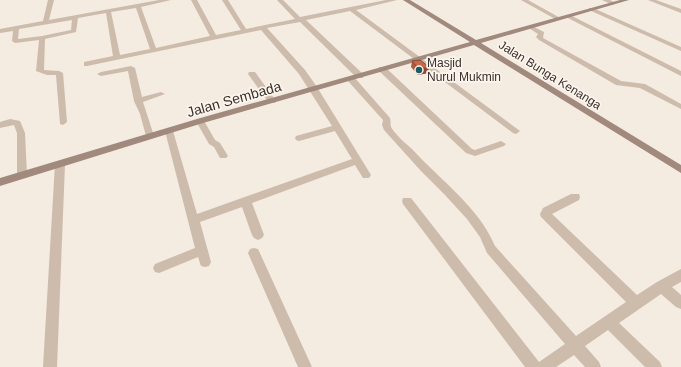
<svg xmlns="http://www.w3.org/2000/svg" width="681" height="367" viewBox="0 0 681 367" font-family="Helvetica,sans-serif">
  <rect width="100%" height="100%" fill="#f4ebe1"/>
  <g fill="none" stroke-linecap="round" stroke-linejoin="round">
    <!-- street -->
    <path fill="#cdbbac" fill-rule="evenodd" d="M48,0H54L49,20L159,0H171L141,7L156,48L210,36L191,0H197L216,35L241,30L222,0H228L246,29L295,19L277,0H283L300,17L386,0H397L356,10L520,131L516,134L513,133L350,11L306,20L363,74V78H357L300,22L267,28L305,70L317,87L371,175L369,178H363L355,165L252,203L264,235L262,238L258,240L254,238L252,235L242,207L200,222L211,262L209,266L205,267L201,266L198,257L159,273L155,272L153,268L155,264L195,248L165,131L166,129L169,128L173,131L197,214L352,159L335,131L299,141L296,140L295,138L296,136L332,126L299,74L261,30L87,66H84V62L113,56L106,13L78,18L76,32L45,39L44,70L59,71L63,73L67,122L63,125L60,124L56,75H47L36,71L39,40L15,43L12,41L13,31L0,33V29L43,21ZM136,8L150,49L120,55L111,12ZM72,20L71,30L42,36L18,39L19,29Z
      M521,0H528L562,19L557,20Z
      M602,0H610L616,3L613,5Z
      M648,0H656L681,9V13Z
      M589,8H593L681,47V51L589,10Z
      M566,15H570L681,71V76L566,17Z
      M532,26L544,32L543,38L621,81L645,84L681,104V109L640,88L616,85L539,40L536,37L538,34L529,28Z
      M131,66L135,68L142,97L161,92L165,94L143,102L154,136L153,138L150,139L146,136L140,114L134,101L128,71L101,76L97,74L101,72Z
      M379,67H385L472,149L475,150L501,141L506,144L504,146L475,156L466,153L379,71Z
      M249,72H255L276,101L275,103H269L248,74Z
      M348,77H354L390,118C391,121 390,124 391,127C394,133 406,144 412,149C440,180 478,206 495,246L576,336L626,302L541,217L540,214L543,208L571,194H579L580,197L579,200L552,214L637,295L657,282L681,269V282L672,287L681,295V309L676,307L661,294L619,323L660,362L662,367H645L608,330L585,346L599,362L601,367H585L574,355L556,367H525L403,204L402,201L403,198H411L539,362L565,344L487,253L480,237L467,219L445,195L421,171L384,130L382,125L383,120L348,81Z
      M200,118L203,119L215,140L220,143L228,156L226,158H220L214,147L209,144L196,121Z
      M10,119L20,121L25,133L27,175L22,179L17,175V133L14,125L0,128V122Z
      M60,161L65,164L57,367H43L55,164Z
      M254,248L258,249L312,367H298L248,253L250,249Z"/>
    <!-- secondary -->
    <path fill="#a18a7d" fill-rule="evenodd" d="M403,0H410L476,40L620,0H629L481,43L681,165V173L474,45L203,123L0,186V178L197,119L470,42Z"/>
  </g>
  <!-- wall -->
  <path fill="#ac5a40" d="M412,61L428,73L418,75L411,67Z"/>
  <!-- shaded-wall -->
  <path fill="#8c4a34" d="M429,67L428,73L418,75L419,69Z"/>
  <!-- building -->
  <path fill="#c8694b" stroke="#8c4a34" d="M420,60L429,67L419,69L412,61Z"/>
  <!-- markers -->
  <circle fill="#1f5a5e" stroke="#fbf5ee" stroke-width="1.5" cx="419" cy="70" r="4"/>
  <g text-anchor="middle" stroke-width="3.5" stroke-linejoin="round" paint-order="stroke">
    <!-- far-poi labels -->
    <g font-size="12" fill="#3b302b" stroke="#fbf5ee" text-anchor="start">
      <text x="427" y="67">Masjid<tspan x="427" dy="14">Nurul Mukmin</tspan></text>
    </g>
    <!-- far-street labels -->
    <g font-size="12" fill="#3b302b" stroke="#fbf5ee">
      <text transform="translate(550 75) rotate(32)" y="4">Jalan Bunga Kenanga</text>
    </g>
    <!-- street labels -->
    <g font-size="14" fill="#3b302b" stroke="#fbf5ee">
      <text transform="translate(234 99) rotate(-16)" y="5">Jalan Sembada</text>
    </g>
  </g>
</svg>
